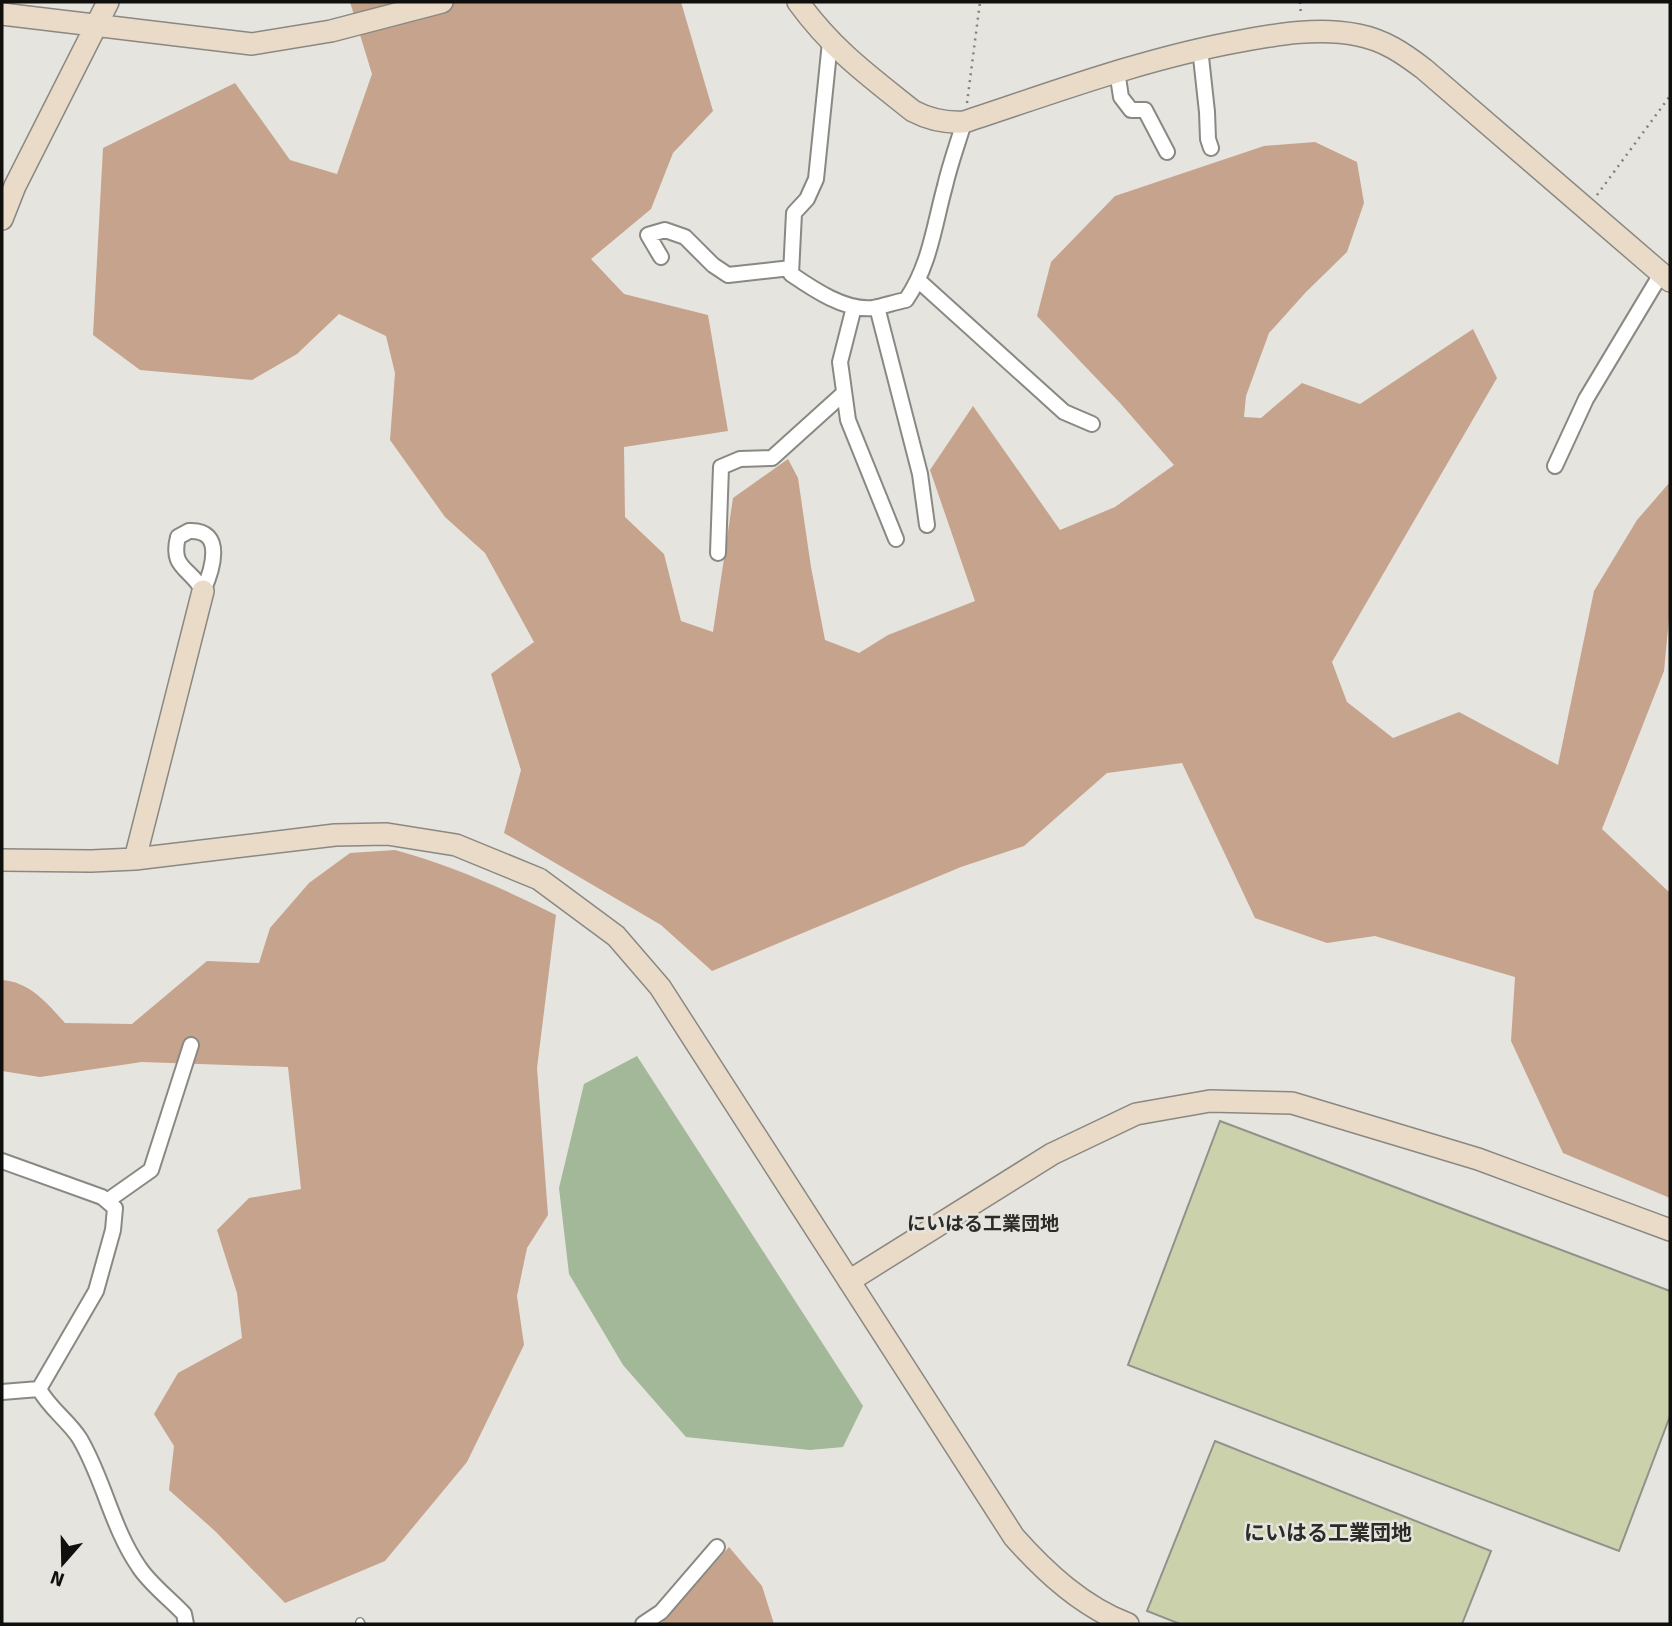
<svg xmlns="http://www.w3.org/2000/svg" width="1672" height="1626" viewBox="0 0 1672 1626" font-family="Signika,'Noto Sans JP',sans-serif">
  <rect width="100%" height="100%" fill="#e6e4de"/>
  <!-- forest -->
  <path fill="#c6a38d" d="M350,2H681L713,111L673,153L651,209L591,259L624,294L708,315L728,431L624,447L625,517L664,554L681,621L713,632L733,498L788,459L798,478L811,567L825,640L859,653L888,635L975,601L930,470L973,406L1060,530L1115,507L1174,465L1120,403L1037,316L1051,262L1115,196L1264,146L1315,142L1357,162L1364,203L1347,252L1306,292L1269,333L1246,396L1244,417L1261,418L1302,383L1360,404L1473,329L1497,378L1332,662L1347,702L1393,738L1459,712L1558,765L1594,591L1637,520L1670,482V608L1664,671L1602,829L1670,893V1198L1563,1153L1511,1041L1515,977L1375,936L1327,943L1255,918L1182,763L1107,773L1024,846L961,867L712,971L661,925L504,833L521,770L491,674L534,642L485,553L445,517L390,440L395,373L386,336L339,314L297,354L252,380L140,370L93,335L103,148L235,83L290,160L337,174L372,74Z
    M395,850C451,865 504,889 556,915L537,1068L548,1215L527,1248L517,1296L524,1345L467,1462L385,1561L285,1603L215,1531L169,1490L174,1446L154,1414L178,1373L242,1338L237,1293L217,1230L249,1198L301,1189L288,1067L142,1062L40,1077L2,1071V980C30,982 47,1003 65,1023L132,1024L207,961L259,963L270,928L309,883L350,853Z
    M729,1547L762,1586L774,1624H661Z"/>
  <!-- water -->
  <path fill="#a2b898" d="M637,1056L863,1406L843,1447L810,1450L686,1437L623,1365L569,1274L559,1188L584,1084Z"/>
  <!-- building -->
  <path fill="#cbd2ab" stroke="#91928c" stroke-width="2" d="M1220,1121L1670,1291V1416L1619,1551L1128,1365Z
    M1215,1441L1491,1551L1462,1624H1180L1147,1611Z"/>
  <g fill="none" stroke-linecap="round" stroke-linejoin="round">
    <defs>
      <path id="lane" d="M360,1622L361,1624"/>
      <path id="street" d="M830,42L816,179L807,199L794,213L791,274C813,289 845,311 873,308C884,306 895,302 906,300C930,265 934,226 945,186C950,164 958,143 964,122
        M1200,48L1207,112L1208,139L1211,148
        M1117,71L1121,97L1131,110H1145L1167,152
        M661,257L648,235L665,230L685,237L713,265L728,275L791,268
        M919,281L1064,412L1092,424
        M854,307L840,362L848,420L896,539
        M877,307L920,474L927,525
        M1555,466L1586,399L1661,274
        M189,531C226,529 212,571 203,591C190,567 170,569 178,537Z
        M718,553L721,467L740,459L772,458L844,393
        M2,1161L102,1197L115,1208L113,1230L96,1291L39,1389C50,1409 69,1421 80,1439C104,1480 112,1528 139,1567C150,1584 170,1599 184,1614L186,1624
        M107,1201L151,1170L191,1045
        M2,1392L39,1389
        M643,1624L661,1612L717,1547"/>
      <path id="secondary" d="M798,2C833,50 868,75 913,111C930,120 945,123 964,122C1055,92 1146,58 1241,41C1279,34 1319,27 1358,35C1384,40 1403,53 1424,69L1670,281
        M2,14L252,44L331,31L442,2
        M2,219L15,186L108,2
        M135,859L203,591
        M2,860L91,861L135,859L335,835L387,834L456,845L539,879L616,936L660,987L1014,1537C1046,1573 1083,1607 1128,1624
        M849,1281L1052,1154L1136,1114L1210,1101L1292,1103L1478,1159L1670,1230"/>
    </defs>
    <!-- lane casing -->
    <use href="#lane" stroke="#8a8882" stroke-width="10"/>
    <!-- street casing -->
    <use href="#street" stroke="#8a8882" stroke-width="18"/>
    <!-- secondary casing -->
    <use href="#secondary" stroke="#8a8882" stroke-width="24"/>
    <!-- path -->
    <path stroke="#81807c" stroke-width="2.5" stroke-dasharray="2 5" stroke-linecap="butt" d="M1300,2L1301,15
      M967,103L980,2
      M1597,195L1670,96"/>
    <!-- lane -->
    <use href="#lane" stroke="#fff" stroke-width="7"/>
    <!-- street -->
    <use href="#street" stroke="#fff" stroke-width="14"/>
    <!-- secondary -->
    <use href="#secondary" stroke="#e9dbc8" stroke-width="21"/>
  </g>
  <g text-anchor="middle" stroke-width="5" stroke-linejoin="round" paint-order="stroke">
    <!-- neighbourhood labels -->
    <g font-size="19" font-weight="bold" fill="#2c2b26" stroke="#e6e4de">
      <text x="983" y="1230">にいはる工業団地</text>
    </g>
    <!-- quarter labels -->
    <g font-size="21" font-weight="bold" fill="#2c2b26" stroke="#e6e4de">
      <text x="1328" y="1540">にいはる工業団地</text>
    </g>
  </g>
  <!-- border -->
  <rect width="1672" height="1626" fill="none" stroke="#0f0f0d" stroke-width="7"/>
  <!-- north arrow -->
  <g transform="translate(63 1563) rotate(200)" stroke="#e6e4de" stroke-width="5" paint-order="stroke">
  <path d="M0-5L12 26L0 18L-12 26Z" fill="#0f0f0d"/>
  <text y="-10" font-size="19" font-weight="bold" text-anchor="middle" fill="#0f0f0d">N</text>
  </g>
</svg>
